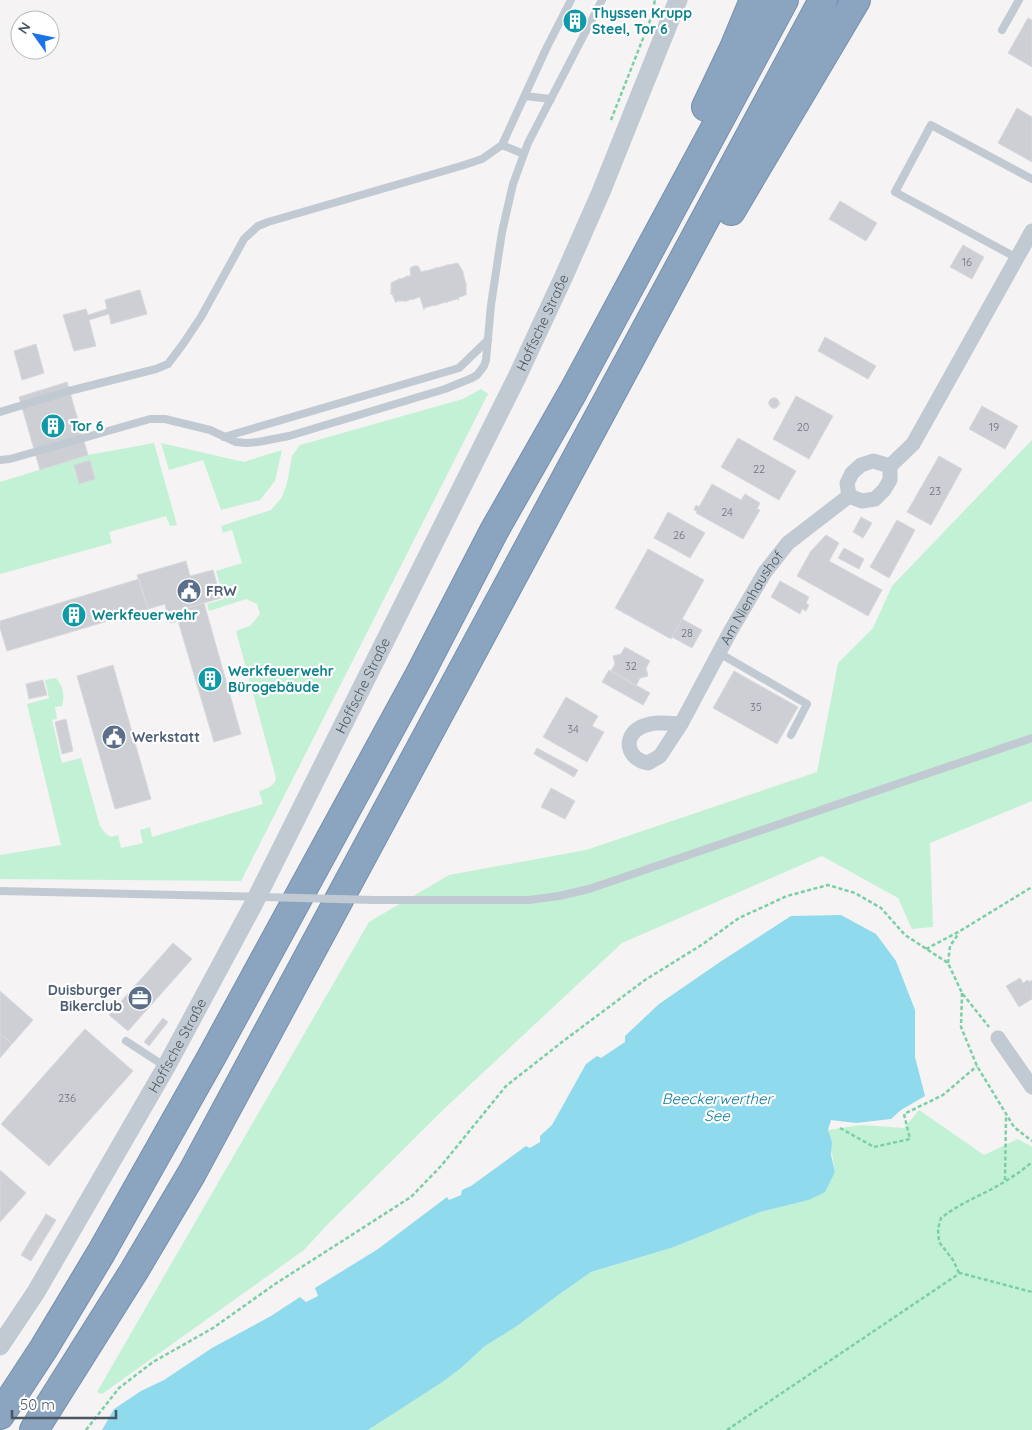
<svg xmlns="http://www.w3.org/2000/svg" width="1032" height="1430" viewBox="0 0 1032 1430" font-family="Quicksand,sans-serif">
  <rect width="100%" height="100%" fill="#f5f3f3"/>
  <!-- green -->
  <path fill="#c3f1d5" d="M481,389L488,394L241,881L0,879V855L61,845L27,704L49,698L45,680L55,678C63,683 65,697 62,706L55,707L57,719L52,720L62,763L81,758L100,826L106,834L111,837L118,835L121,848L143,843L140,830L150,827L152,837L263,804L259,791C268,788 274,787 276,778L236,631L250,626L260,614L257,604L246,599L209,611L207,604L224,599L216,571L242,563L232,530L223,533L221,526L271,510L282,497L287,483L292,456L300,445L463,399Z
    M1032,440V801L930,843L933,927L912,929L898,898L822,856L622,943L445,1108L326,1226L304,1250L102,1394L97,1392L369,922L449,875L586,850L817,772L838,663L873,628L892,586Z
    M154,443L177,525L170,526L166,516L109,532L112,543L0,574V482L88,455Z
    M161,443L244,462L282,450L275,481L260,500L221,510L203,460L169,470Z
    M919,1110L984,1155L1018,1139L1032,1147V1430H368L441,1383L460,1369L485,1346L517,1326L557,1296L591,1272L674,1247L760,1212L809,1200L835,1172L828,1130L861,1125L904,1128Z"/>
  <!-- water -->
  <path fill="#90daee" d="M841,915L876,934L896,961L915,1010V1057L925,1096L901,1110L891,1119L856,1123L831,1120L828,1130L832,1142L831,1155L835,1172L825,1192L809,1200L760,1212L674,1247L591,1272L557,1296L517,1326L485,1346L460,1369L441,1383L368,1430H102L114,1409L141,1391L164,1380L212,1348L271,1316L300,1297L306,1302L318,1296L315,1288L378,1249L447,1197L449,1200L461,1195L462,1190L471,1186L526,1146L530,1148L540,1142V1136L552,1125L586,1064L597,1056L601,1058L625,1042V1036L659,1004L720,962L791,916Z"/>
  <!-- building -->
  <path fill="#cdcfd5" stroke="#d7d9de" d="M577,11L583,14L579,22L581,23L577,31L568,26Z
    M1028,18L1032,20V67L1008,53Z
    M1017,108L1032,117V162L998,143Z
    M840,201L877,223L866,241L829,219Z
    M963,245L984,257L972,279L950,267Z
    M458,263L463,272H464L463,273L466,284H467L466,285V293L467,294L458,298L459,300L457,299L447,302V303L446,302L436,305V306L435,305L424,308V310L420,297L414,299L413,300V299L406,301V302L405,301H397L396,303L392,294H390L391,293V283L399,279V278L400,279L406,277V276H411L410,268L414,266H418L421,272L425,271V270L426,271L436,268V267L437,268L448,265L447,264L449,265Z
    M139,290H140L147,314L111,324L109,314L89,320L96,346L74,351L63,315L86,309L88,315L107,309L105,300Z
    M825,337L876,366L868,379L818,351Z
    M36,344L44,373L22,380L14,351Z
    M67,382L88,455L40,470L19,397Z
    M796,396L833,416L809,459L773,439Z
    M769 403a5 5 0 1 1 10 0a5 5 0 1 1-10 0Z
    M769 403a5 5 0 1 1 10 0a5 5 0 1 1-10 0Z
    M769 403a5 5 0 1 1 10 0a5 5 0 1 1-10 0Z
    M982,406L1018,426L1005,449L969,429Z
    M738,438L796,471L779,500L721,467Z
    M939,456L962,469L931,525L907,512Z
    M90,460L95,479L79,484L74,465Z
    M712,484L741,500L745,494L760,503L757,509L760,510L743,539L696,513L697,511L694,510L696,505L699,507Z
    M668,512L705,533L690,558L654,538Z
    M861,517L872,523L863,538L853,532Z
    M897,520L915,530L889,578L870,567Z
    M826,535L839,543L829,561L882,590L868,616L797,576L811,551Z
    M844,548L864,559L859,569L838,558Z
    M648,549L704,580L671,639L615,608Z
    M186,561L190,576L213,570L221,598L167,614L165,604L148,609L137,575Z
    M139,579L148,609L7,651L0,628V621Z
    M780,581L809,597L806,603L809,605L806,611L802,609L800,614L771,597Z
    M204,603L241,734L214,742L178,621L170,623L167,614Z
    M682,619L702,630L692,648L672,637Z
    M625,647L650,661L646,668L648,676L640,678L636,686L611,671L615,664L613,656L621,654Z
    M113,665L151,799L115,809L77,676Z
    M609,670L650,693L643,705L602,682Z
    M734,671L798,707L777,744L713,708Z
    M43,680L47,695L29,699L26,684Z
    M566,697L598,716L592,726L604,732L587,762L543,737Z
    M66,719L73,751L62,754L55,722Z
    M537,748L578,770L574,777L534,754Z
    M551,788L575,801L565,819L541,807Z
    M173,943L192,959L128,1031L109,1015Z
    M1020,978L1023,983L1028,980L1029,982L1032,980V999L1019,1007L1006,986Z
    M0,991L33,1020L12,1044L0,1033Z
    M163,1018L168,1022L149,1046L144,1042Z
    M85,1029L133,1071L49,1166L1,1124Z
    M0,1033L12,1044L0,1058Z
    M0,1170L26,1193L0,1222Z
    M46,1214L56,1220L31,1261L21,1255Z"/>
  <g fill="none" stroke-linecap="round" stroke-linejoin="round">
    <defs>
      <path id="motorway" d="M706,107L734,48L754,0
        M731,211L856,0
        M0,1415L44,1348L101,1253L212,1056L420,674L494,531L573,392L784,0
        M34,1430L134,1271L192,1173L823,0"/>
    </defs>
    <!-- motorway casing -->
    <use href="#motorway" stroke="#7690ad" stroke-width="30"/>
    <!-- path -->
    <path stroke="#7ad0a6" stroke-width="2.5" stroke-dasharray="4 2.5" stroke-linecap="butt" d="M611,120L651,18L655,0
      M926,949L960,931L1032,887
      M948,963L950,946L959,933
      M962,993L961,1027L977,1066L1014,1127L1032,1141
      M840,1128L874,1147L910,1139L904,1114L943,1095L977,1066
      M1005,1180L1006,1116
      M959,1273L953,1260L939,1242L938,1229L941,1218C955,1207 970,1200 986,1192C1002,1184 1018,1174 1032,1162
      M86,1430L119,1388L153,1362L213,1328L275,1284L411,1197L441,1166L506,1086L562,1042L645,980L703,944L739,918L787,896L828,885L855,893L881,908L905,935L948,963L962,993L989,1027
      M727,1430L960,1273L1032,1292"/>
    <!-- service -->
    <path stroke="#c1cad2" stroke-width="8" d="M1002,30L1019,0
      M525,96L551,99
      M502,145L524,154
      M1017,258L895,192L931,125L1032,179
      M0,412L69,391L156,369L168,364L183,344L201,317L244,239L258,226L268,222L461,166L482,159L502,145L546,49L571,0
      M224,437L459,368L488,340
      M0,460L10,459L150,419H165L210,430L236,442L246,443L258,442L289,436L445,389L472,378L477,375L484,366L486,360L491,305L502,232L513,184L528,143L602,0
      M719,653L807,704L791,735
      M0,891L225,896
      M374,900H529L559,896L589,889L1032,738
      M126,1041L166,1067"/>
    <!-- minor -->
    <g stroke="#c1cad2" stroke-width="15">
      <path d="M849,496L862,501L875,499L884,490L890,480V466"/>
      <path id="s1" d="M681,724C668,723 653,721 641,727C622,737 627,759 648,763L660,756L681,724L730,632L765,572L788,543L849,496L847,483L852,473L861,465L873,461L890,466L913,444L1032,231"/>
      <path d="M998,1038L1032,1087"/>
    </g>
    <!-- tertiary -->
    <path stroke="#c1cad2" stroke-width="19" id="s2" d="M0,1346L36,1292L166,1067L252,907L517,377L564,276L601,192L678,0"/>
    <!-- motorway -->
    <use href="#motorway" stroke="#8ba5c1" stroke-width="28"/>
    <!-- service-bridge -->
    <path stroke="#c1cad2" stroke-width="8" d="M225,896L374,900"/>
  </g>
  <!-- icons -->
  <defs>
    <symbol id="building-disc" viewBox="-11 -11 22 22"><circle r="9.5" fill="#0f9aa8" stroke="#fff"/><path d="M-4-6H4V6H1V3H-1V6H-4ZM-2.5-4.3h1.7v1.8h-1.7ZM.8-4.3h1.7v1.8H.8ZM-2.5-1h1.7V.8h-1.7ZM.8-1h1.7V.8H.8Z" fill="#fff"/></symbol>
    <symbol id="civic-disc" viewBox="-11 -11 22 22"><circle r="9.5" fill="#5c6f8a" stroke="#fff"/><path d="M-.6-6.5H3V-4.5H.6V-3L4-1V1h2V6H-6V1h2V-1L-.6-3ZM-1.2 2.5V6h2.4V2.5Z" fill="#fff"/></symbol>
    <symbol id="office-disc" viewBox="-11 -11 22 22"><circle r="9.5" fill="#5c6f8a" stroke="#fff"/><path d="M-6-3h4V-5.5h4V-3h4V5H-6ZM-1-4.5V-3h2v-1.5ZM-6 0V1H6V0Z" fill="#fff"/></symbol>
  </defs>
  <g fill-rule="evenodd">
    <use href="#building-disc" x="561" y="7" width="28" height="28"/>
    <use href="#building-disc" x="39" y="412" width="28" height="28"/>
    <use href="#civic-disc" x="175" y="577" width="28" height="28"/>
    <use href="#building-disc" x="60" y="601" width="28" height="28"/>
    <use href="#building-disc" x="196" y="665" width="28" height="28"/>
    <use href="#civic-disc" x="100" y="723" width="28" height="28"/>
    <use href="#office-disc" x="126" y="984" width="28" height="28"/>
  </g>
  <g text-anchor="middle" stroke-width="4.5" stroke-linejoin="round" paint-order="stroke">
    <!-- number labels -->
    <g font-size="11" fill="#6b747e">
      <text x="967" y="266">16</text>
      <text x="803" y="431">20</text>
      <text x="994" y="431">19</text>
      <text x="759" y="473">22</text>
      <text x="935" y="495">23</text>
      <text x="727" y="516">24</text>
      <text x="679" y="539">26</text>
      <text x="687" y="637">28</text>
      <text x="631" y="670">32</text>
      <text x="756" y="711">35</text>
      <text x="573" y="733">34</text>
      <text x="67" y="1102">236</text>
    </g>
    <!-- culture labels -->
    <g font-size="14" font-weight="bold" fill="#0d838f" stroke="#fff" text-anchor="start">
      <text x="592" y="18">Thyssen Krupp<tspan x="592" dy="16">Steel, Tor 6</tspan></text>
      <text x="70" y="431">Tor 6</text>
      <text x="92" y="620">Werkfeuerwehr</text>
      <text x="228" y="676">Werkfeuerwehr<tspan x="228" dy="16">Bürogebäude</tspan></text>
    </g>
    <!-- street labels -->
    <g font-size="14" fill="#4a5661" stroke="#fff">
      <text dy="5" stroke="none"><textPath href="#s2" startOffset="1159">Hoffsche Straße</textPath></text>
      <text dy="5" stroke="none"><textPath href="#s1" startOffset="288">Am Nienhaushof</textPath></text>
      <text dy="5" stroke="none"><textPath href="#s2" startOffset="754">Hoffsche Straße</textPath></text>
      <text dy="5" stroke="none"><textPath href="#s2" startOffset="349">Hoffsche Straße</textPath></text>
    </g>
    <!-- service labels -->
    <g font-size="14" font-weight="bold" fill="#4e5e75" stroke="#fff" text-anchor="start">
      <text x="206" y="596">FRW</text>
      <text x="132" y="742">Werkstatt</text>
      <text x="122" y="995" text-anchor="end">Duisburger<tspan x="122" dy="16">Bikerclub</tspan></text>
    </g>
    <!-- water labels -->
    <g font-size="15" font-style="italic" fill="#0c7c9b" stroke="#fff">
      <text x="717" y="1104">Beeckerwerther<tspan x="717" dy="17">See</tspan></text>
    </g>
  </g>
  <!-- north arrow -->
  <g transform="translate(35 35) rotate(303)"><circle r="24" fill="#ffffff" stroke="#b7bbc0"/>
  <path d="M0-4L9 19L0 12L-9 19Z" fill="#1a73e8"/>
  <text y="-8" font-size="14" font-weight="bold" text-anchor="middle" fill="#4a5661">N</text>
  </g>
  <!-- scale -->
  <path d="M12 1410v8h104v-8" fill="none" stroke="#4a5661" stroke-width="2.5"/>
  <text x="20" y="1410" font-size="15" fill="#4a5661" stroke="#ffffff" stroke-width="4" paint-order="stroke">50 m</text>
</svg>
